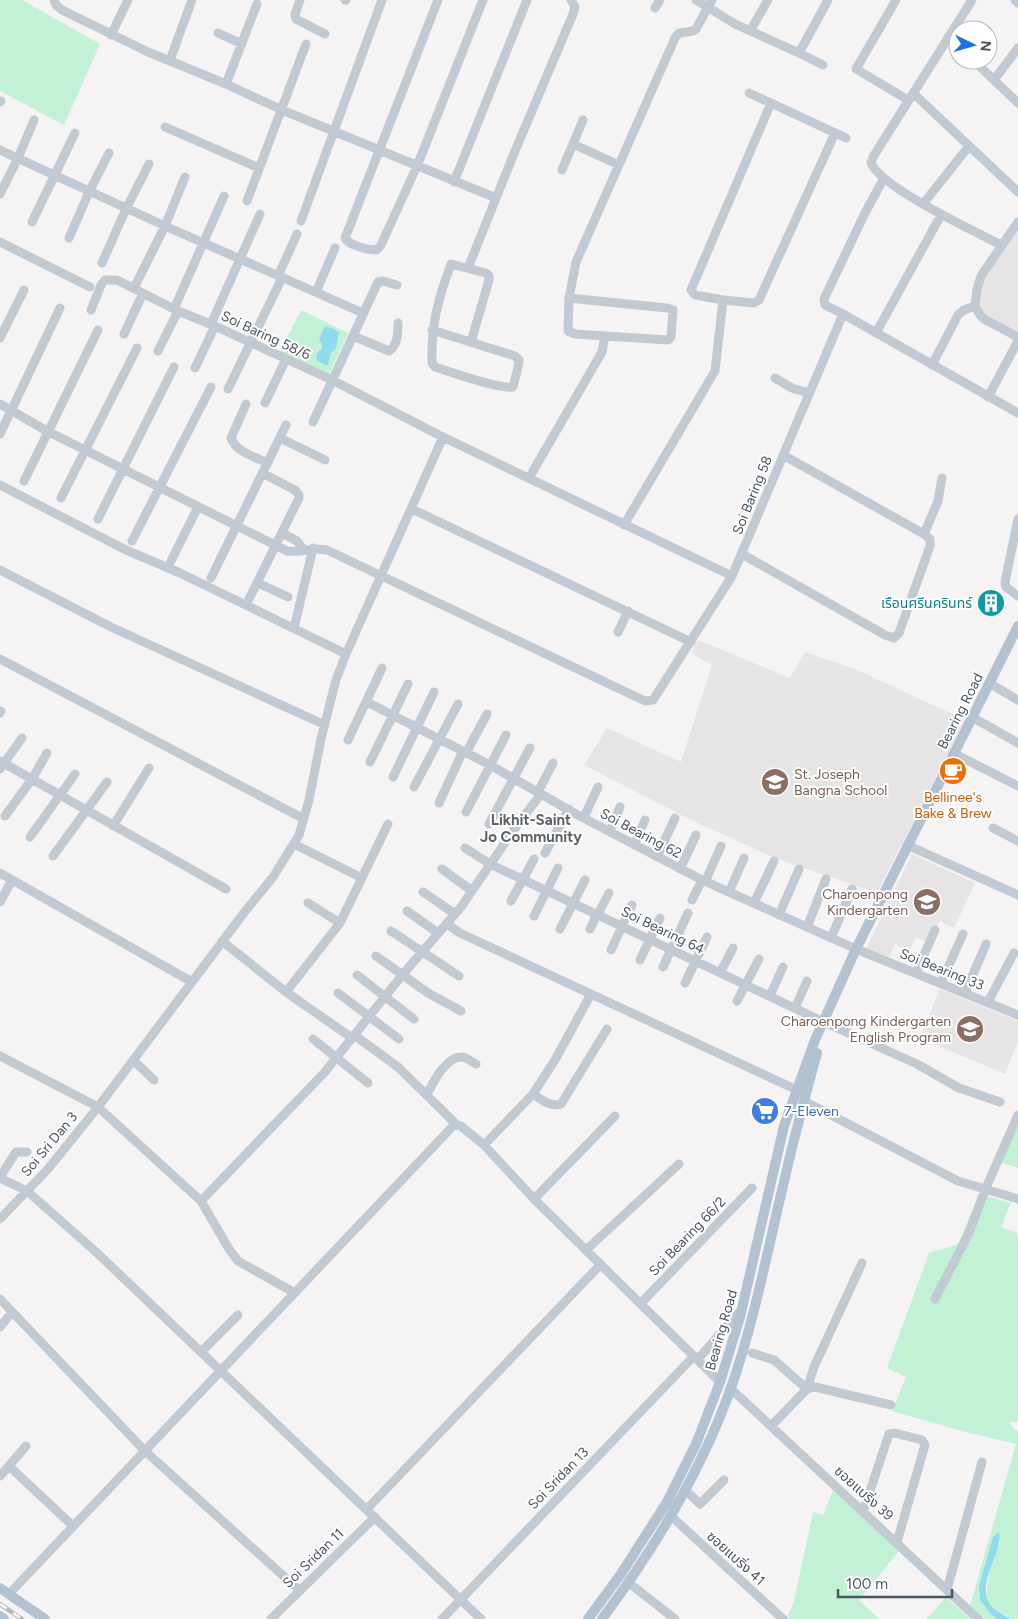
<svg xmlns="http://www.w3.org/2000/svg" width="1018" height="1619" viewBox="0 0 1018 1619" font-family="Figtree,'Noto Sans Thai',sans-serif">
  <rect width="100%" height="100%" fill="#f5f3f3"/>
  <!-- education -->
  <path fill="#e6e4e5" d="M1018,227V334L986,316L980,310L978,301L980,285Z
    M698,640L790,678L805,652L853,668L965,720L877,893L775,858L689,819L584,765L607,728L681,762L712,665L691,653Z
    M912,854L975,883L954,928L940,921L929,944L916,937L909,951L895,944L888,959L866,949Z
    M940,989L1018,1021V1041L1005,1074L920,1038Z"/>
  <!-- green -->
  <path fill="#c3f1d5" d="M0,0H22L100,44L64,125L0,91Z
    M301,310L348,333L329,374L280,352Z
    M1018,1125V1168L999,1162Z
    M979,1194L1011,1203L1001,1227L1018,1233V1422H1010L1014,1430L1018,1431V1619H1011L989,1604L986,1593L991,1566L1001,1539L979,1586L990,1613L997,1619H984L970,1606L1016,1444L958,1430L892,1411L906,1377L887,1368L929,1253L958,1244Z
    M833,1490L854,1507L899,1551L859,1600L879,1619H789L787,1617L794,1601L813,1512L823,1515Z
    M946,1597L970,1619H927Z"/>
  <!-- water -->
  <path fill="#90daee" d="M325,326L334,329L339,333L336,348L330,354L328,365C322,365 319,362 316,358L318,352L322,349V344L319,339Z
    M999,1532C1003,1553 977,1581 989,1603C993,1609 1004,1615 1011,1619H997L990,1613L980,1600L979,1586L993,1537Z"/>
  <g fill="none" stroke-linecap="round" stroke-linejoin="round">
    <!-- minor -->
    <path stroke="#c1cad2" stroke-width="9" d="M54,0L56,5L62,10L148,52L226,84L282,110L496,198
      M300,0L295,14L296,19L325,34
      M345,0H346
      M438,0L347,233L345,238C350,246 368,250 377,250L381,245L417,166L483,0
      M696,0L735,24L799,53L828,0
      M896,0L856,69L908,100
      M972,0L873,157L871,163C882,188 974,231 1001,245
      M1015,0L1018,3
      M655,8L660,0
      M750,31L768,0
      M218,33L242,44
      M111,35L128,0
      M948,37L958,46
      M799,53L823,65
      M170,60L192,0
      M973,60L1018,103
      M994,80L1018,48
      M226,84L257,4
      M913,93L1018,192
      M0,102L1,101
      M771,103L846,138
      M165,127L259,168
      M573,144L619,165
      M0,150L165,226L363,313
      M562,170L583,120
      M454,182L527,0
      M0,194L18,158L34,120
      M247,201L306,44
      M923,204L969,146
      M301,221L382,0
      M32,222L75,133
      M69,238L89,192L109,153
      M0,242L90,287
      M102,263L126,209L149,164
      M468,268L515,151L573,14L575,7L571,0
      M278,276L297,234
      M134,288L165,226L185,177
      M316,292L335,248
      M569,298L667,308L673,310L671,337L668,340L605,336
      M723,300L754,303L759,300L835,133
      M975,306L980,315L984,319L1018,337
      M174,309L224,196
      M91,310L101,285L105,280H117L178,311L215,326L332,380L443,437L732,576L843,314L1018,413
      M843,314L825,305L824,299L865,213L884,178
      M211,324L260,214
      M432,330L515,356L519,360V363L513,387C498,389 451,372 435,367L432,363C431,325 438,299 451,264L486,273L489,276V280L471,342
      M876,333L941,215
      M124,334L143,293
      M353,336L389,351C398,345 398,333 398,323
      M0,338L24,290
      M158,351L178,311
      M932,365L958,315L964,310L975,306L977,289L981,276L1018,222
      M195,368L215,326
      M775,378L792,388L809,393
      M228,389L282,278
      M988,397L1018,341
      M265,403L286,359
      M0,404L47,431L287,551C301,553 311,547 327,550L645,701L653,700L732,576
      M246,404L231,438C236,452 255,457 268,463
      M313,422L378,282L383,281L397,285
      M0,434L60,308
      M280,438L325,460
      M529,478L602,352L605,336L575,334L568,331L569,298L576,262L675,38L679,33L693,31L696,29L712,0
      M24,481L98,330
      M0,485L126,550L180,573L346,654
      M61,498L137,348
      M412,509L691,642
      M98,519L174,367
      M1018,519L1005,582L1006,587L1018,596
      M624,525L715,371L723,300L695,295L691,290L771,103L749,93
      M282,533L297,541L303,549
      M924,534L938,501L942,478
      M132,541L211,387
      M742,554L885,635L894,638L899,633L930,546V539L924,534L783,455
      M171,561L198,507
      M0,570L111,627L325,725
      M211,578L286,425
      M258,583L288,597
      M249,599L299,498V495L295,490L262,473
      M294,628L313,548
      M618,632L628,611
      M0,659L304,819
      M989,683L1018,700
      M367,702L490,765L576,814L702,880L856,949L1018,1015
      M0,713L1,711
      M972,717L1018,743
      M348,740L382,668
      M466,753L487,714
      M953,753L1018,786
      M0,761L226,889
      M370,762L408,684
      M0,769L22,738
      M393,777L434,692
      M414,787L458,704
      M538,792L553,763
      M439,803L463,751
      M466,812L506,735
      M5,816L32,779L47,753
      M584,817L598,787
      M489,824L530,748
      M113,826L149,768
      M993,828L1018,841
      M610,831L620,807
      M30,837L75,774
      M294,844L362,878
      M634,845L645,820
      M907,845L1018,895
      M465,848L490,864L824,1022L917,1064L959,1088L1000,1102
      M545,853L569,809
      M53,856L107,782
      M657,857L675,818
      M442,869L472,891
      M680,869L696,835
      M0,873L192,982
      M705,882L721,846
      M423,892L455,914
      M729,892L744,858
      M692,900L702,880
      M511,901L534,859
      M0,902L12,880
      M308,903L340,923
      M754,903L774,861
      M407,911L438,933
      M598,914L609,893
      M779,915L799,869
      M534,916L558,868
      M447,924L460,933L797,1090
      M807,927L826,879
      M560,929L585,880
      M590,929L597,914
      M391,931L459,976
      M831,938L852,889
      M222,941L286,992L352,1038
      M611,950L632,905
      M376,956L428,993L461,1011
      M640,960L660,918
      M663,967L688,913
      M720,973L733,948
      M916,973L935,930
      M357,975L414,1019
      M685,983L707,937
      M941,983L963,934
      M286,992L340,923L388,824
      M338,993L399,1039
      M965,993L986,944
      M770,996L783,967
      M737,1001L759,959
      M988,1002L1014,953
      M795,1008L807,981
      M354,1035L398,1067L457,1125L461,1126L484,1145L534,1199L720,1382
      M313,1039L368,1083
      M0,1056L98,1107L201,1201L229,1249L238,1261L295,1293
      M133,1060L154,1080
      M427,1094C433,1083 446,1056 462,1057C466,1057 472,1062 476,1064
      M533,1094C542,1100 550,1107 561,1104L607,1029
      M804,1101L958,1181L1018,1199
      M484,1145L533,1094L555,1060L591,994
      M0,1177L16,1152H27
      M0,1178L27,1191L95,1251L481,1619
      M534,1199L615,1116
      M201,1201L324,1073L403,974L461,907L515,828L541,794
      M0,1219L48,1169L98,1107L243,914L273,877L299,835L309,800L321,739L336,680L346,654L443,437
      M586,1250L679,1164
      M0,1299L145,1451L299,1590
      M935,1299L969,1233L985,1190L1018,1115
      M641,1303L752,1188
      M0,1327L12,1312
      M201,1352L238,1315
      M752,1353L774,1360L807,1389L814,1367L862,1263
      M698,1359L742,1309
      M730,1388L978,1619
      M771,1426L807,1389L815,1387L891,1405
      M9,1466L73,1526
      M0,1476L26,1446
      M685,1490L700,1504L724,1480
      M367,1509L601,1264
      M863,1512L889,1434L895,1433L922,1440L925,1445L897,1542
      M671,1516L783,1619
      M629,1583L675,1619
      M947,1590L982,1462
      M9,1594L453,1126L457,1125
      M271,1619L375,1517
      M442,1619L694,1356"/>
    <!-- major -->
    <path stroke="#b3c2d1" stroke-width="10" d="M0,1588L45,1619
      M0,1616L4,1619
      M588,1619L621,1574L667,1502L696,1444L720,1382L740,1317L784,1126L815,1040L856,949L1018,626
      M602,1619C655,1548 701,1472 731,1388C754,1322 767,1253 783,1186C793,1141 805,1097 817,1053"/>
    <defs>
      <path id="rail" d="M0,1604L22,1619"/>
    </defs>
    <!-- rail casing -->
    <use href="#rail" stroke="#b5b8bd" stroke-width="4.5"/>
    <!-- rail -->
    <use href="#rail" stroke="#fff" stroke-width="2.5" stroke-dasharray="8" stroke-linecap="butt"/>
  </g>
  <!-- icons -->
  <defs>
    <symbol id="building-disc" viewBox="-11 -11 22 22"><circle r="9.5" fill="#0f9aa8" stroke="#fff"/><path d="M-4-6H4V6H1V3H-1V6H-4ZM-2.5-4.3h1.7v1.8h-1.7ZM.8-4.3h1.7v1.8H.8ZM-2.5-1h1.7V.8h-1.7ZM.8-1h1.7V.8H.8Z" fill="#fff"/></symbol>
    <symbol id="cafe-disc" viewBox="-11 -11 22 22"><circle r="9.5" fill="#e8710a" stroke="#fff"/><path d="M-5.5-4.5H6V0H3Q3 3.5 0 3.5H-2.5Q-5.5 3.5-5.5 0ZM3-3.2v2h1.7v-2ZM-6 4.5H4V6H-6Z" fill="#fff"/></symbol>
    <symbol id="school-disc" viewBox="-11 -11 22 22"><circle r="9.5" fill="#8d6e63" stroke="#fff"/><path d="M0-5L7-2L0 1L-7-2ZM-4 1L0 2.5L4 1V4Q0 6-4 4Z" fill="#fff"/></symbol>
    <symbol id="supermarket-disc" viewBox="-11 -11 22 22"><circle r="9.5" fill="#3f7fe0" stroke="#fff"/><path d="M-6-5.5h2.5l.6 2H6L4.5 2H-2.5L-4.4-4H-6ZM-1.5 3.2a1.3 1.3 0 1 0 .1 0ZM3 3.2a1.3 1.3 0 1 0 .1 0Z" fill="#fff"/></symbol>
  </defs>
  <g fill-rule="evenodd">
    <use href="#building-disc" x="975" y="587" width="32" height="32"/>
    <use href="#cafe-disc" x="937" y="755" width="32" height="32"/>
    <use href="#school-disc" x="759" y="766" width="32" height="32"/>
    <use href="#school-disc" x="911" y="886" width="32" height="32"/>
    <use href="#school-disc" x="954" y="1013" width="32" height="32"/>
    <use href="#supermarket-disc" x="749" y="1095" width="32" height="32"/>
  </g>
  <g text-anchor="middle" stroke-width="4" stroke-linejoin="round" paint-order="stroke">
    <!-- street labels -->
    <g font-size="14" fill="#4a5661" stroke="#fff">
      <text transform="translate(266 335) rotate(25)" y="5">Soi Baring 58/6</text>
      <text transform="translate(752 495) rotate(-68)" y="5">Soi Baring 58</text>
      <text transform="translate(960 711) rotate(-63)" y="5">Bearing Road</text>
      <text transform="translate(641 833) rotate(28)" y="5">Soi Bearing 62</text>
      <text transform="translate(663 930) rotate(26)" y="5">Soi Bearing 64</text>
      <text transform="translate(942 969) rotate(22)" y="5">Soi Bearing 33</text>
      <text transform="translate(49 1144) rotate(-50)" y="5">Soi Sri Dan 3</text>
      <text transform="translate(687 1236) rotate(-46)" y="5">Soi Bearing 66/2</text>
      <text transform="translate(721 1330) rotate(-74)" y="5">Bearing Road</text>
      <text transform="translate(558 1478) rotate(-46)" y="5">Soi Sridan 13</text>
      <text transform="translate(864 1493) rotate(42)" y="5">ซอยแบริ่ง 39</text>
      <text transform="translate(313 1558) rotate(-44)" y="5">Soi Sridan 11</text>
      <text transform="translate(736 1558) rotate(42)" y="5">ซอยแบริ่ง 41</text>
    </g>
    <!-- culture labels -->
    <g font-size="14" fill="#0d838f" stroke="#fff" text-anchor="end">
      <text x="972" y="608">เรือนศรีนครินทร์</text>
    </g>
    <!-- education labels -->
    <g font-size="14" fill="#785e54" stroke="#fff" text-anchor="end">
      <text x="794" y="779" text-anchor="start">St. Joseph<tspan x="794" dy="16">Bangna School</tspan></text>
      <text x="908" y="899">Charoenpong<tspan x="908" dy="16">Kindergarten</tspan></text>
      <text x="951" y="1026">Charoenpong Kindergarten<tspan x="951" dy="16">English Program</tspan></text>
    </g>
    <!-- food labels -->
    <g font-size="14" fill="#c56008" stroke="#fff">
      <text x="953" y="802">Bellinee's<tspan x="953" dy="16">Bake &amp; Brew</tspan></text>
    </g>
    <!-- shop labels -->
    <g font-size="14" fill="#366cbe" stroke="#fff" text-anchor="start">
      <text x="784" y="1116">7-Eleven</text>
    </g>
    <!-- neighbourhood labels -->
    <g font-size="15" font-weight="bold" fill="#5f6368" stroke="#fff">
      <text x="531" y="825">Likhit-Saint<tspan x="531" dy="17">Jo Community</tspan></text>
    </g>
  </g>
  <!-- north arrow -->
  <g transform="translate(973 45) rotate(95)"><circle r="24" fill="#ffffff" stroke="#b7bbc0"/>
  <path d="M0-4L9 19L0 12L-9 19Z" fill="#1a73e8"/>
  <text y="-8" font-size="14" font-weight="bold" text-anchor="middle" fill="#4a5661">N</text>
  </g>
  <!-- scale -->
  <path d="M838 1589v8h114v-8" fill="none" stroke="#4a5661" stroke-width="2.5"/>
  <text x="846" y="1589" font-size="15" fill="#4a5661" stroke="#ffffff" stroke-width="4" paint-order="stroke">100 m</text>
</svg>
